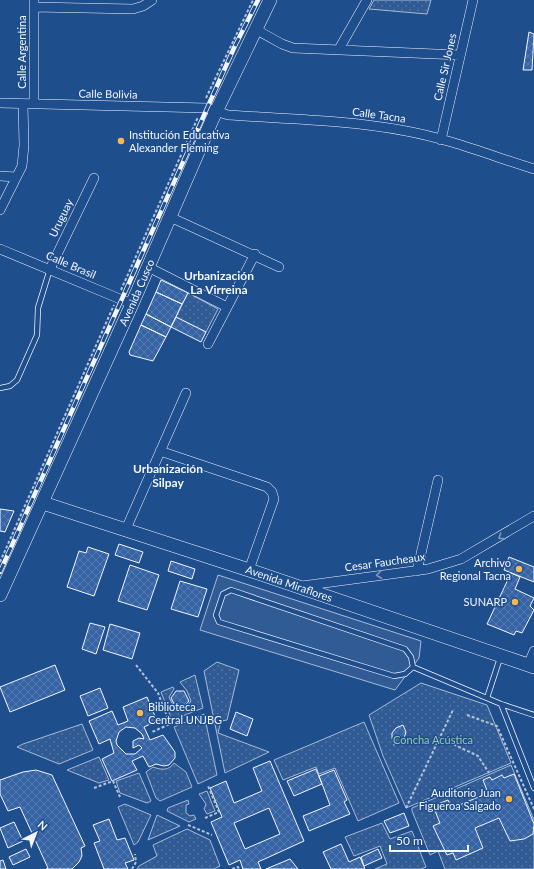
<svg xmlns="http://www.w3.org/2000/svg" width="534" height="869" viewBox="0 0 534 869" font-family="Lato,sans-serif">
  <defs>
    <pattern id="grass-dots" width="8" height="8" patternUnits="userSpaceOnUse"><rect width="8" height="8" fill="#305b95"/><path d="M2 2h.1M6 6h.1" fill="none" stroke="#4e73a5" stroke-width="1.8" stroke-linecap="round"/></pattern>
    <pattern id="building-cross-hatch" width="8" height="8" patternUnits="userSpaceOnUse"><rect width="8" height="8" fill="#3563a3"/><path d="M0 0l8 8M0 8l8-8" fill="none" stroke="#537ab1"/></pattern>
  </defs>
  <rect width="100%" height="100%" fill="#1f4e8c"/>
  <!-- grass -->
  <path fill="url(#grass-dots)" stroke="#a8bbd7" d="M374,0H431L427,14L369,9Z
    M188,293L218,309L206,332L176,317Z
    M217,662L239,670L227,720L221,721L218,733L269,752L225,773L204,671Z
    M195,675L203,708L172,720L161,692L173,687L174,689L169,697L174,707L185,709L191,701L187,691L180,682Z
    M421,683L487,705L511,763L406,808L383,756L369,715Z
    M204,714L217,775L198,784L174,727Z
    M364,722L399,803L358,821L335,768L319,774L316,767L283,780L274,760Z
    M82,724L93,750L59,764L17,747L23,744Z
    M99,757L109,780L99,783L67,770Z
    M174,763L186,772L192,787L160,801L156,798L146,772L153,767C161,770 169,771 174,763Z
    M511,765L534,820V869H445L438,851L430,855L412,811V808Z
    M139,773L151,801L147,803L120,793L116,781Z
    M207,791L215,811L207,814L204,809L206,804L199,794Z
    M188,800L189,804L186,805V813L190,816L194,815L196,819L189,822L167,811L168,808Z
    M125,804L151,815L138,842L134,845L118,807Z
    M157,815L180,826L148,840Z
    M382,823L390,839L412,831L426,867L421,869H375L387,864L380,846L354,856L345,837Z
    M187,829L210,840L220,866L214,869H137L139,866L157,856L153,845Z"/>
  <!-- built -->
  <path fill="#305b95" stroke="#a8bbd7" d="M218,575L421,641L419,658L395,690L200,630Z"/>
  <!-- building -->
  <path fill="url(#building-cross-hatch)" stroke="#f2f6ff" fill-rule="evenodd" d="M529,32L534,34L532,70H523Z
    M161,280L188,293L182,304L156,292Z
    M156,292L182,304L171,327L146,314Z
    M146,314L171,327L166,337L141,325Z
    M176,317L206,332L201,342L171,327Z
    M141,325L166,337L153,361L130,355L129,352Z
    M0,509L14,511L5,532L0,531Z
    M119,544L143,552L139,563L115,555Z
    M88,547L109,554L94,596L67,587L79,551L86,553Z
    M509,557L534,567V582L504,570Z
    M171,561L195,569L192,579L168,571Z
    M130,565L159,575L147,610L118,601Z
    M511,573L520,577L515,589L534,598L530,606L534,610L522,633L516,631L514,635L487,624Z
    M180,581L207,589L198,617L171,609Z
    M90,623L105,627L96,654L82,649Z
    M110,624L140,633L132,659L103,650Z
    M55,665L65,690L10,712L0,687Z
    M100,688L108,708L88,716L80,696Z
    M176,691H184L189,701L184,707L175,706L171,698Z
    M147,697L157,721L144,727L150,740L163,735L175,752V758L169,765L164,766L156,764L149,767L143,756L132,761L137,770L112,781L102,759L114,753L110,739L99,744L89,721L112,711L118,725L128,721L123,707ZM126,727L135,728L142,734L144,739L139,738L133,741V748L139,745L142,748L135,754H126L117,745L116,741L119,732Z
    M236,712L253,719L247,736L230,729Z
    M403,725L406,732L403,741L394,745L392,738V733L396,728Z
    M270,761L304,841L258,862L261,869H243L240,860L229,865L211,822L222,817L210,788L226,781L234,803L262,791L253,768ZM269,808L280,834L245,849L234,823Z
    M316,769L322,784L294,796L287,781Z
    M36,770L52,775L85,846L81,848L82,856L79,862L72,869H46L48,868L20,807L8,811L0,794V780L23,772Z
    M334,770L347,800L344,802L350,814L309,831L303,816L330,805L319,776Z
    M514,774L534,824L533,834L524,839L510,841L499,818L475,828L483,848L456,860L453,853L447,855L433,826L440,823L433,806L448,800L452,808L488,793L483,780L490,777L492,780L502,775L504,778Z
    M404,813L409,826L390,833L384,821Z
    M109,819L117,840L125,838L134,860L125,863L128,869H104L94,843L100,841L93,825Z
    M14,822L23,841L8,848L0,828Z
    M341,844L349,862L360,857L365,869H331L323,852Z
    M26,849L30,857L13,865L9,857Z
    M378,849L382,858L364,866L361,857Z
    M290,859L298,869H266Z
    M3,860L6,869H0V861Z"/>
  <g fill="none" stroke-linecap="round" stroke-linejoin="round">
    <defs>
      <path id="lane" d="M0,388L10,386L17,380L37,335L38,308L50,269
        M231,590L405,649L411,657L413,667L405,674L394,676L219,622L216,615L223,594Z
        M413,667L501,704L534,715
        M487,698L500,658
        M501,704L534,788"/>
      <path id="street" d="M34,7L133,9L143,6L152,0
        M255,29L282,44L293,48L460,55
        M339,49L367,0
        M0,103L207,108L228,115C287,119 348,120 406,131C450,139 492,156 534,169
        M34,104V0
        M441,140L473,0
        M0,176L16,177
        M0,210L22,166L24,145L23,104
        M170,217L279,267
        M0,249L132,304
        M148,267L227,307
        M50,269L94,178
        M208,344L255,254
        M160,451L267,487L272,492L274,499L249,570
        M126,529L186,393
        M417,571L438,480
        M302,586L428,569L461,559L534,516
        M528,665L534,651"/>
      <g id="secondary">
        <path id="s1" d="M43,503L249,570L534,667"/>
        <path id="s2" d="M0,595L132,304L212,120L270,0"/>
      </g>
    </defs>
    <!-- lane casing -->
    <use href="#lane" stroke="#f2f6ff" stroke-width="6"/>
    <!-- street casing -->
    <use href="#street" stroke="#f2f6ff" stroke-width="10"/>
    <!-- secondary casing -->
    <use href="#secondary" stroke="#f2f6ff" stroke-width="14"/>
    <!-- path -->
    <path stroke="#b3c4dc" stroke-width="2" stroke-dasharray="3 2" stroke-linecap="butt" d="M206,98L253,0
      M121,290L198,117
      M0,562L114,305
      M136,665L158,693L170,724L152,732
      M467,715L497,726L534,809
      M440,738L478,756L489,773
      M94,788L113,781L120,797
      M406,808L453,710
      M205,818L219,812L208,786
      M188,825L212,835
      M132,869L136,862L135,854
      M232,869L238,867L239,869"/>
    <!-- lane -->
    <use href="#lane" stroke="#1f4e8c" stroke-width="4.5"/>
    <!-- street -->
    <use href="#street" stroke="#1f4e8c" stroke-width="9"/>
    <!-- secondary -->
    <use href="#secondary" stroke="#1f4e8c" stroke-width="13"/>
    <defs>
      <path id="rail" d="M0,572L234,48L258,0"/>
    </defs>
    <!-- rail casing -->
    <use href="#rail" stroke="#f2f6ff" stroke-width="4.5"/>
    <!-- rail -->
    <use href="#rail" stroke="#1f4e8c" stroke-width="3" stroke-dasharray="9" stroke-linecap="butt"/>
  </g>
  <!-- one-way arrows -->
  <defs><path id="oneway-chevron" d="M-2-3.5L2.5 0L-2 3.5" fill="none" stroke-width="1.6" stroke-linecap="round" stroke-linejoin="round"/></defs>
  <g stroke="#7e9ac0">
    <use href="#oneway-chevron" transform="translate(501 537) rotate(148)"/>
    <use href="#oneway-chevron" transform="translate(379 575) rotate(173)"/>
  </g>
  <!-- markers -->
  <g fill="#ffb74d" stroke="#1f4e8c" stroke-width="1.5">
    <circle cx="121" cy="141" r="4"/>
    <circle cx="519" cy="569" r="4"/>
    <circle cx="515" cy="602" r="4"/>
    <circle cx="140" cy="713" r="4"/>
    <circle cx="509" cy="799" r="4"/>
  </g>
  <g text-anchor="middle" stroke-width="3" stroke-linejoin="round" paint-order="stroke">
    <!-- street labels -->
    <g font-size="11" fill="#f2f6ff" stroke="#1f4e8c">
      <text transform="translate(22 52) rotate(-90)" y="4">Calle Argentina</text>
      <text transform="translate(445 67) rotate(-77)" y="4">Calle Sir Jones</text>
      <text transform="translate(108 94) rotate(1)" y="4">Calle Bolivia</text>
      <text transform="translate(379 115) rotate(8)" y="4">Calle Tacna</text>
      <text transform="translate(61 218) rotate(-64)" y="4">Uruguay</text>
      <text transform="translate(71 265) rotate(23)" y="4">Calle Brasil</text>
      <text dy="4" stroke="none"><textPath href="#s2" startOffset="332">Avenida Cusco</textPath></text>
      <text transform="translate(385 562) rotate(-8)" y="4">Cesar Faucheaux</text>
      <text dy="4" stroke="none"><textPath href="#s1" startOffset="259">Avenida Miraflores</textPath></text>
    </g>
    <!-- poi labels -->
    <g font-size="11" fill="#f2f6ff" stroke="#1f4e8c" text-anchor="end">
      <text x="129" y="139" text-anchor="start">Institución Educativa<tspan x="129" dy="13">Alexander Fleming</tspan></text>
      <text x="511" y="567">Archivo<tspan x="511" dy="13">Regional Tacna</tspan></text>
      <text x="507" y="606">SUNARP</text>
      <text x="148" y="711" text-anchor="start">Biblioteca<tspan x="148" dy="13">Central UNJBG</tspan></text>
      <text x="501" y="797">Auditorio Juan<tspan x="501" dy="13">Figueroa Salgado</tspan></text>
    </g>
    <!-- park labels -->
    <g font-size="11" fill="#97c8a6" stroke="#1f4e8c">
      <text x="433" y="744">Concha Acústica</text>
    </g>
    <!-- neighbourhood labels -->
    <g font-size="12" font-weight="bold" fill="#f2f6ff" stroke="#1f4e8c">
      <text x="219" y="280">Urbanización<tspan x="219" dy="14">La Virreina</tspan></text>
      <text x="168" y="473">Urbanización<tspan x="168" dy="14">Silpay</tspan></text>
    </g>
  </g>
  <!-- north arrow -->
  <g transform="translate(36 833) rotate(42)" stroke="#1f4e8c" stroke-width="3" paint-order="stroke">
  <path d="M0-3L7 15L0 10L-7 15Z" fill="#f2f6ff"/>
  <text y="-6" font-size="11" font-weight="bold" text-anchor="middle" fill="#f2f6ff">N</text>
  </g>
  <!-- scale -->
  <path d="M390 845v6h78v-6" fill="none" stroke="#f2f6ff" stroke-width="2"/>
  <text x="396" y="845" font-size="12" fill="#f2f6ff" stroke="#1f4e8c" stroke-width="3" paint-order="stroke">50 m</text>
</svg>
